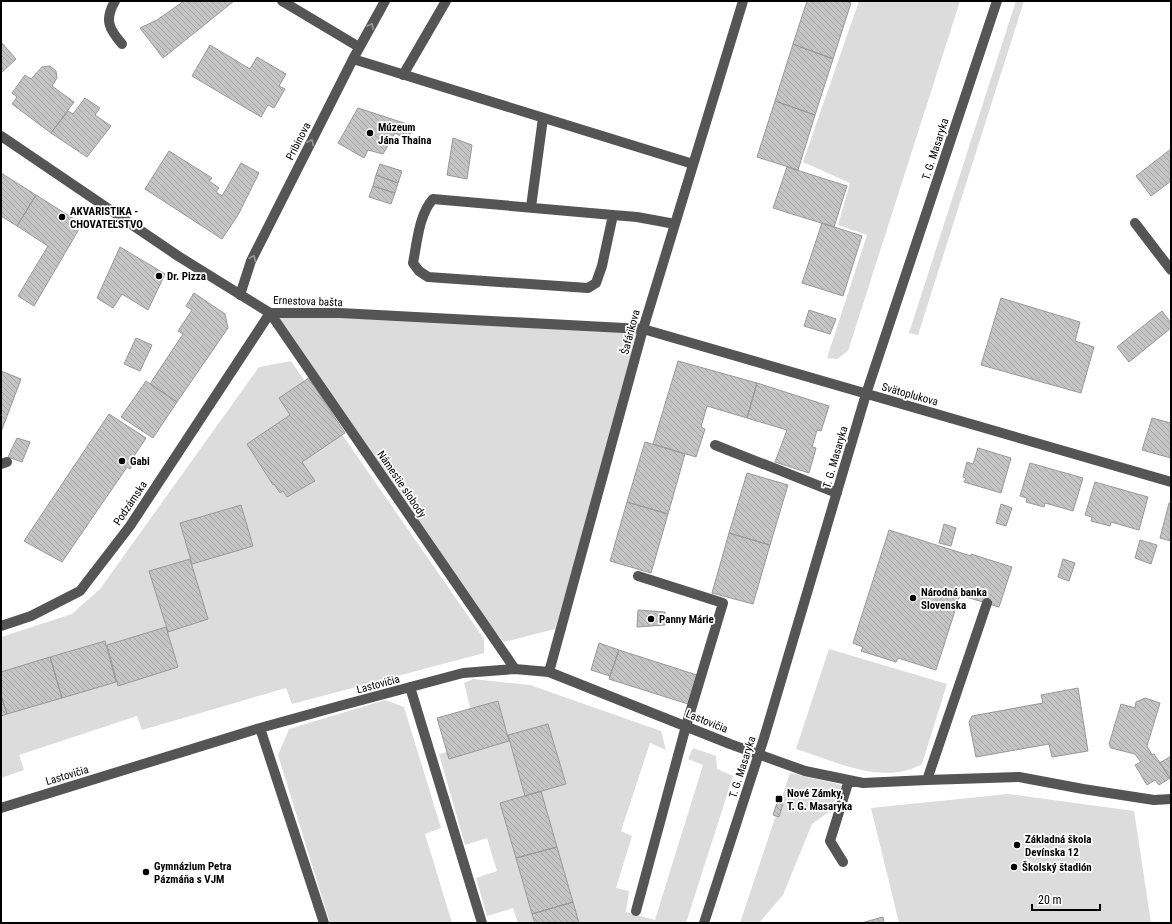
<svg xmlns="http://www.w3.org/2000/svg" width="1172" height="924" viewBox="0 0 1172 924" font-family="'Roboto Condensed',sans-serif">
  <defs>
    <pattern id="building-back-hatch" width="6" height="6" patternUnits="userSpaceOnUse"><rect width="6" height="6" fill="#c4c4c4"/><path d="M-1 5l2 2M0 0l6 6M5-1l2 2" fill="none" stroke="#a7a7a7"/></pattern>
  </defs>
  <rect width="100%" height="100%" fill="#fff"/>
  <!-- green -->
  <path fill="#dcdcdc" d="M859,1H960L848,351L837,359L827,358L867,235L838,225L850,183L803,162Z
    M1016,1H1024L918,335L909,333Z
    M270,313L643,329L555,629L504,642L459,588Z
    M291,361L484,639V653L292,704L286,688L142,730L137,716L19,755L24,770L1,778V637L72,614L100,589L259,367Z
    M829,649L947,684L922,764C883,786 835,761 796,749Z
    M473,679L530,685L661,731L666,750L650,743L621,831L632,836L616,888L629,891L626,912L655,920L703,765L688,759L693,748L716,756L717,769L733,776L686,923H518L513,908L487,916L476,878L497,871L487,838L465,845L439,754L479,743L464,683Z
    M385,700L404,707L441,828L425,834L452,923H330L278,755L289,729Z
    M790,773L842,785L830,811L812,824L783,895L759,923H740Z
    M1008,794L1134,811L1151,923H899L871,808Z"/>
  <!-- building -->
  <path fill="url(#building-back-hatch)" stroke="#999" d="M184,1H234L163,58L140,28L157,20Z
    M807,1H845L851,3L833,59L793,44Z
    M1,42L16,59L1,73Z
    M793,44L833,59L815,115L775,101Z
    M210,45L250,69L257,57L286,74L279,86L285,89L274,108L268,105L261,117L192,76Z
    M50,66L56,71L57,78L52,86L74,102L51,133L12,104L17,97L12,93L25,75L31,79L42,67Z
    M85,98L100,108L95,115L111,126L87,157L51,133L68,111L73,114Z
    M775,101L815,115L798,170L757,157Z
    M358,108L413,126L408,140L395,133L383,154L368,150L364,158L338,143Z
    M453,138L472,145L467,179L447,175Z
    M1171,149V181L1151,196L1136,176Z
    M169,151L212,178L209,181L219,188L216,192L222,196L241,163L259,173L238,215L222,239L145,189Z
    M380,164L402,171L398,183L376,175Z
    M787,167L847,186L834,227L773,208Z
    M1,173L36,195L17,226L1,216Z
    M376,175L398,183L395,193L373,186Z
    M373,186L395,193L391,204L369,197Z
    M36,195L82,224L34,306L18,296L48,246L17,226Z
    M822,223L862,236L843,296L802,283Z
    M120,247L165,274L148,310L122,294L113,308L97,298Z
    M194,293L225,314L228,328L177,402L150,384L183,334L178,331L192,310L186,306Z
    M1001,298L1080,322L1075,341L1094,347L1081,393L981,365Z
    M809,310L836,319L830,334L804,326Z
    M1162,311L1171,323V328L1129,362L1117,347Z
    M136,338L152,345L140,371L124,364Z
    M678,361L757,383L747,418L707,406L701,427L705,429L696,457L653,444Z
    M1,371L21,379L1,432Z
    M309,378L345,433L302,462L315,481L287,497L283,491L280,493L274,484L273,485L247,444L290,415L279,398Z
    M146,381L177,402L153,438L121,417Z
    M757,383L829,406L821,431L817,430L812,447L816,448L809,473L775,462L787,430L747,418Z
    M109,414L146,438L134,456L137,459L130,469L127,467L62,562L24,541Z
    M1152,418L1171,423V458L1142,450Z
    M17,438L30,442L22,462L8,457Z
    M645,442L685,454L668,514L627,502Z
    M978,448L1011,458L1001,493L964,482L966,478L963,477L967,462L973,464Z
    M1030,463L1083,478L1073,511L1045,503L1044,507L1026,502L1027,498L1020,496Z
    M747,473L788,485L770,545L729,533Z
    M1095,482L1148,497L1139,530L1111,522L1110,526L1091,521L1092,517L1085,515Z
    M627,502L668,514L651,573L610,561Z
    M1169,503L1171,504V541L1160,538Z
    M1001,504L1012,508L1006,526L996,523Z
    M241,505L253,546L192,564L180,523Z
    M944,524L956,528L951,546L939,543Z
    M889,530L971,556V554L1012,567L999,607L960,595L936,670L898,658L896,662L861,651L863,647L853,643Z
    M729,533L770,545L753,604L712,593Z
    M1140,540L1157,545L1151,564L1135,558Z
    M190,559L208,619L168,632L149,571Z
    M1063,559L1075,563L1069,581L1058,577Z
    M638,610L665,612V625L637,627Z
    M166,627L178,667L118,686L107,645Z
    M105,641L116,682L62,698L50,657Z
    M599,643L619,650L610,676L591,670Z
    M619,650L697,675L688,704L609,679Z
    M50,657L62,698L7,714L1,695V672Z
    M1078,688L1088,751L1052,757L1049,744L976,757L969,722L972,716L1043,703L1041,695Z
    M1,695L7,714L1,716Z
    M1145,698L1160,703L1147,746L1152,755L1154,754L1170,778L1159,785L1155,780L1147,785L1135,765L1141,762L1135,754L1111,748L1109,744L1121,704L1135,708L1136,702Z
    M498,701L509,741L449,759L437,718Z
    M548,724L566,784L525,796L508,735Z
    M1171,756V780L1160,763Z
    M541,791L557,847L516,858L500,803Z
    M777,803L783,804L779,817L773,815Z
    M557,847L573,902L532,914L516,858Z
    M573,902L579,923H535L532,914Z
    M883,917L884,923H861Z"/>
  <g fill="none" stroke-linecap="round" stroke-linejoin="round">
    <!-- minor -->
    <path stroke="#555" stroke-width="10" d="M115,1C104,20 109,29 122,44
      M282,1L359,47
      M353,59L693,164
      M403,75L446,1
      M1,136L178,256L270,313H340L643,329L1171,482
      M531,207L543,118
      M613,215L602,266L596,283L588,288L428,277L419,271L413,263C417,243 419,214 433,199L613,215L637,217L675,224
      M1135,223L1171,270
      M240,295L251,261L353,59L385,1
      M270,313L515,669
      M715,445L837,493
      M1,464L7,462
      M1,626L31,616L80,591L130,526L270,313
      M549,672L643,329L743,1
      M410,687L482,923
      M260,728L324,923
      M927,780L1019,777L1083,789L1154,800L1171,799
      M1,808L260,728L343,705L463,673L515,669L549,672L730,744L805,771L863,783L927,780L987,603
      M843,862L830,841L849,780
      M636,911L686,726L723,603L638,576
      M704,923L764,738L866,394L997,1"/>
  </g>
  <!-- one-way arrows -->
  <defs><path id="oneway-chevron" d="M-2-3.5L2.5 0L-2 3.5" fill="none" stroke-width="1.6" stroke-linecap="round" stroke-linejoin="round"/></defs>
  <g stroke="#999">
    <use href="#oneway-chevron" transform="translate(371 26) rotate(-61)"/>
    <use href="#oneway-chevron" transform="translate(311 142) rotate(-63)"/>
    <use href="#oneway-chevron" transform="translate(253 258) rotate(-66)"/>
  </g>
  <!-- markers -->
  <g fill="#000" stroke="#fff" stroke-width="1.5">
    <circle cx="370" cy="133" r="4"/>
    <circle cx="62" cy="217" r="4"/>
    <circle cx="159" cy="276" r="4"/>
    <circle cx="122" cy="461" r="4"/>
    <circle cx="913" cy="598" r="4"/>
    <circle cx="651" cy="619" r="4"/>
    <rect x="775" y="795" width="8" height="8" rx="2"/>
    <circle cx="1017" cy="845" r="4"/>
    <circle cx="1014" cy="867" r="4"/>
    <circle cx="146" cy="872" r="4"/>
  </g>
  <g text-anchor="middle" stroke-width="3.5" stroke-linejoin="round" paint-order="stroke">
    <!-- poi labels -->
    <g font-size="11" font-weight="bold" fill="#000" stroke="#fff" text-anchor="start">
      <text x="378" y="131">Múzeum<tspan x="378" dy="13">Jána Thaina</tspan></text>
      <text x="70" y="215">AKVARISTIKA -<tspan x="70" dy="13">CHOVATEĽSTVO</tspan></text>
      <text x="167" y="280">Dr. Pizza</text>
      <text x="130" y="465">Gabi</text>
      <text x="921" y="596">Národná banka<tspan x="921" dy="13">Slovenska</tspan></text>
      <text x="659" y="623">Panny Márie</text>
      <text x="787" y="797">Nové Zámky,<tspan x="787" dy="13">T. G. Masaryka</tspan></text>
      <text x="1025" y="843">Základná škola<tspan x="1025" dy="13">Devínska 12</tspan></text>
      <text x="154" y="870">Gymnázium Petra<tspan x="154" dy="13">Pázmáňa s VJM</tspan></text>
      <text x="1022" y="871">Školský štadión</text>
    </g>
    <!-- street labels -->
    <g font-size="11" fill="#000" stroke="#fff">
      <text transform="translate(298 141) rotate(-63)" y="4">Pribinova</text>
      <text transform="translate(935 149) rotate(-72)" y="4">T. G. Masaryka</text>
      <text transform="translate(308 301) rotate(2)" y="4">Ernestova bašta</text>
      <text transform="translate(630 332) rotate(-75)" y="4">Šafárikova</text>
      <text transform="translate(910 394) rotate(16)" y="4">Svätoplukova</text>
      <text transform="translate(835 457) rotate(-74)" y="4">T. G. Masaryka</text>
      <text transform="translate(402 484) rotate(56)" y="4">Námestie slobody</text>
      <text transform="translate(130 503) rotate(-56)" y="4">Podzámska</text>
      <text transform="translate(378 684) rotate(-15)" y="4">Lastovičia</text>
      <text transform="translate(707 721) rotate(22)" y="4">Lastovičia</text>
      <text transform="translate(742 767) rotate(-72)" y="4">T. G. Masaryka</text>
      <text transform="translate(67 775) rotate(-17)" y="4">Lastovičia</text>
    </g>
  </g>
  <!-- border -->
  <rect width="1172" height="924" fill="none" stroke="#000000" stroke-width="4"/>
  <!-- scale -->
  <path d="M1032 904v6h68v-6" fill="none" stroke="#000000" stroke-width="2"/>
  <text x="1038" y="904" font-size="12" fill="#000000" stroke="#ffffff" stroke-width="3" paint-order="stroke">20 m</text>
</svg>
